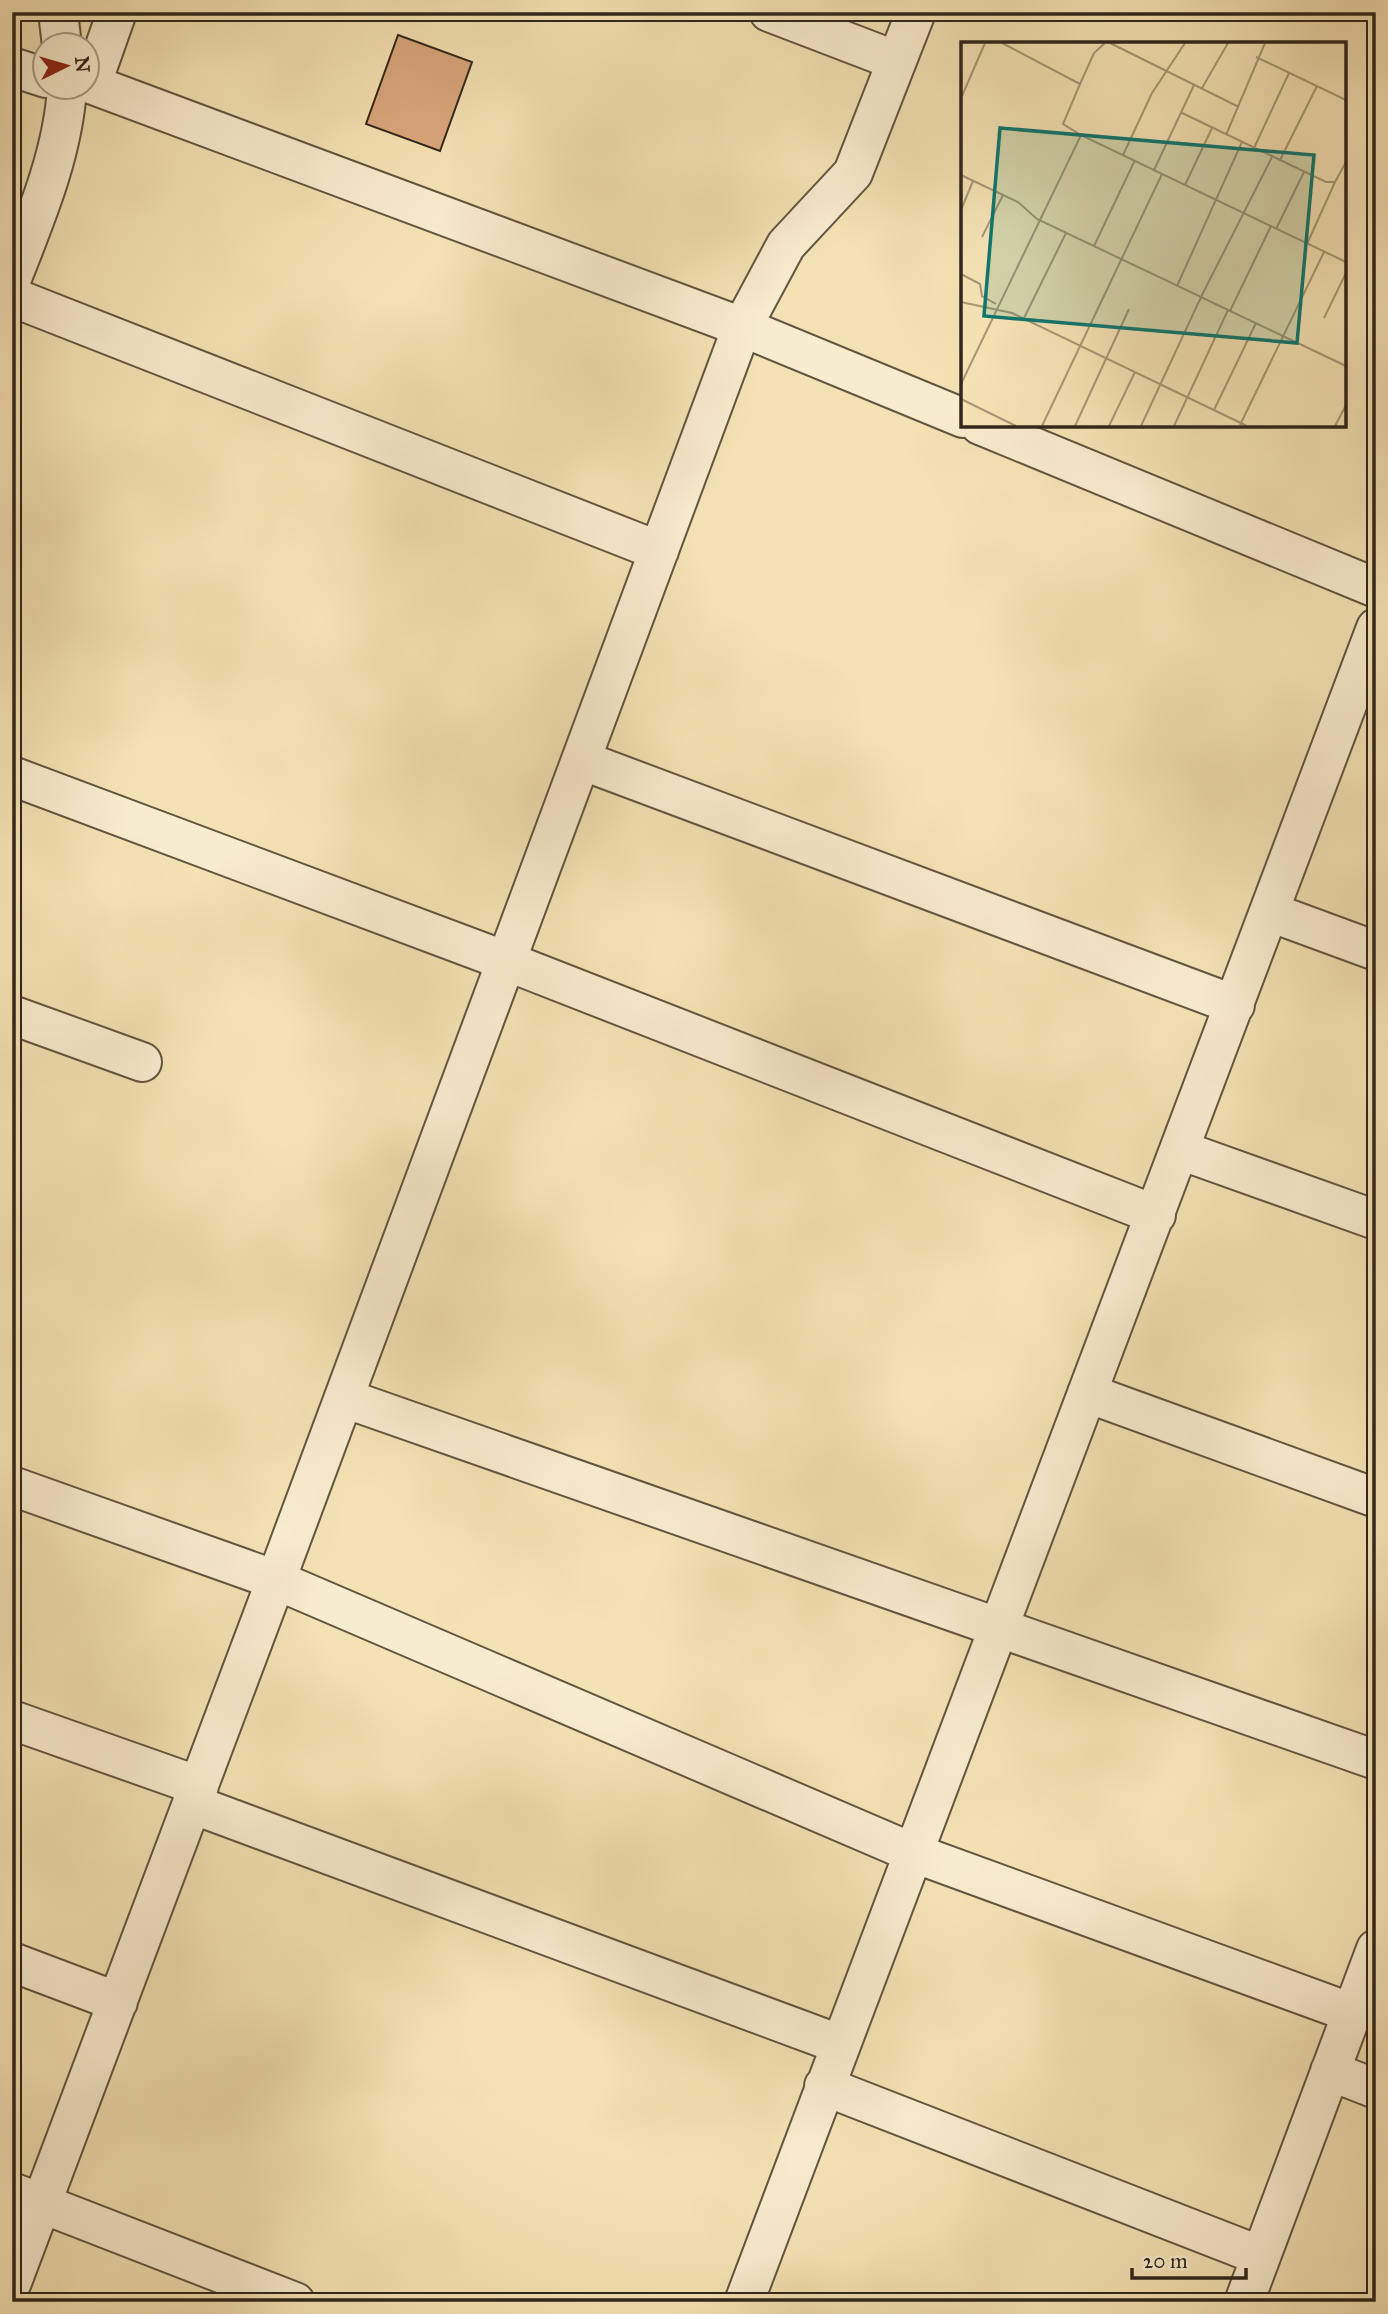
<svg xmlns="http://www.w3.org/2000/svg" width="1388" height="2314" viewBox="0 0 1388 2314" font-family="'IM FELL Great Primer',serif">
  <rect width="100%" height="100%" fill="#f5e2b4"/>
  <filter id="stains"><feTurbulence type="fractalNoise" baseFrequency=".00286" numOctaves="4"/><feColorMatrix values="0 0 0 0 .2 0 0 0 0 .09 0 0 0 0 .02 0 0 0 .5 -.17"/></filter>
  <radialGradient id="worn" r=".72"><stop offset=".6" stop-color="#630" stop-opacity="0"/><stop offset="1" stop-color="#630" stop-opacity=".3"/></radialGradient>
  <!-- building -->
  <path fill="#daa77d" stroke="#31261b" stroke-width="2" d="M398,35L472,62L440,151L366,124Z"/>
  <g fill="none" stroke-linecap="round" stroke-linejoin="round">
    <defs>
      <path id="minor" d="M58,12L62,46
        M769,12L897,61
        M916,12L853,173L786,245L742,327L276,1580L911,1852L1352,2013
        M12,67L46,78
        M88,83L742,327L963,418
        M92,83L117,12
        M12,278C36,217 63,153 67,88
        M12,297L659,551
        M980,425L1376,588
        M581,760L1235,1005
        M12,776L506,961L1156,1215
        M1270,912L1376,951
        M12,1015L142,1062
        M1180,1150L1376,1220
        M1087,1393L1376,1498
        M344,1398L1376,1760
        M12,1486L276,1580L12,2282
        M12,1720L199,1786
        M192,1804L839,2044
        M12,1962L118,2002
        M1330,2071L1376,2089
        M824,2086L1261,2256
        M12,2192L295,2302
        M744,2302L1376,628
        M1244,2302L1376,1949"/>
    </defs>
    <!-- minor casing -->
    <use href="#minor" stroke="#625541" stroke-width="42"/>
    <!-- minor -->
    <use href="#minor" stroke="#f8ecce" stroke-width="38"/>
  </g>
  <!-- overview -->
  <g transform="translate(961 42)">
    <rect width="385" height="385" fill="#f5e2b4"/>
    <path fill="none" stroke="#a79777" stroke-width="2" d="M41,1L119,42L133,11L144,1M149,1L278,65M295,15L385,58M119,42L102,82L120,93M241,46L267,1M1,54L24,1M219,70L365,140H374L385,120M265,93L304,1M293,106L328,31M162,113L191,51L224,1M319,118L356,44M193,128L233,43M0,133L57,160L76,177L240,255L311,115M224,143L251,86M0,168L12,139M315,187L343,130M21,195L42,153M346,202L374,140M133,204L174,118M0,232L19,242L21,254L35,262M216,244L281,100M0,260L51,271L286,384M269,269L310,184M63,276L105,191M363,276L385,231M0,342L120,93L385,220M0,357L55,384M253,368L295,281M279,383L363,210M81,384L201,132M114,384L168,267M148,384L174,330M180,384L240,255L385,324M213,384L267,268M374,384L385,363"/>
    <path fill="#0f766e" fill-opacity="0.15" stroke="#0f766e" stroke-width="3.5" d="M39,86L353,113L336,301L23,274Z"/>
    <rect width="385" height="385" fill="none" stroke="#31261b" stroke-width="3.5"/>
  </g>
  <!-- margin -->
  <rect width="1388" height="2314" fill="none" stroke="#f5e2b4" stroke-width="42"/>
  <rect x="14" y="14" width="1360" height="2286" fill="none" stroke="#31261b" stroke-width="3.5"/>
  <rect x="21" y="21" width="1346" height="2272" fill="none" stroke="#31261b" stroke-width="2"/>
  <!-- north arrow -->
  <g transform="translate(66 66) rotate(85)"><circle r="33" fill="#f8ecce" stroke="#a89d86" stroke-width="2"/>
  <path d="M0-5L12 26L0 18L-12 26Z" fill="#8f2418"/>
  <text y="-10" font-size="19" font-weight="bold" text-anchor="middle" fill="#31261b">N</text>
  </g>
  <!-- scale -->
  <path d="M1132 2268v10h114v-10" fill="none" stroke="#31261b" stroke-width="3.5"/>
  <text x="1143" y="2268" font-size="21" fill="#31261b" stroke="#f8ecce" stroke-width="5" paint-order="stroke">20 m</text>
  <rect width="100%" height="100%" filter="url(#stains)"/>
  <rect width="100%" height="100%" fill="url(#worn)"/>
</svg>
